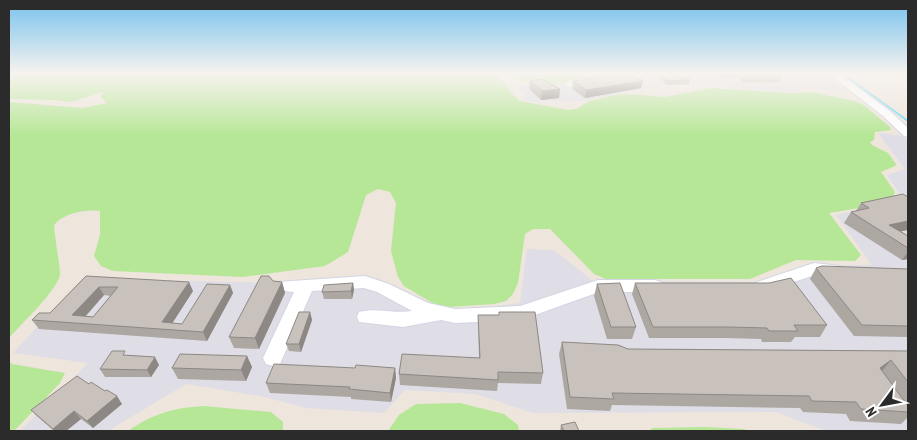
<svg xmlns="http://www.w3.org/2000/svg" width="917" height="440" viewBox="0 0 917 440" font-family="'PT Sans Narrow',sans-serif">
  <rect width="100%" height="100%" fill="#eee5dc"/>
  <!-- industrial -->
  <path fill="#dfdde6" d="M644,74H825L844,91L799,88L802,91L786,92L703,85H666L588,100L566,102L557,100L537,102L527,101L517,85L620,79Z
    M878,133L903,136L908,143V431H826L776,412L533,413L476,394L405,390L384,413L306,408L265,397L186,384L108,431H20L88,363L13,353L83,278L271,283L378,278L449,312L520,303L527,249L554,250L593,281L755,282L804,266L872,265L836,215L904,200L887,175L905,169Z"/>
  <!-- green -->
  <path fill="#b6e796" d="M9,74H498L511,93L520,101L568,110L576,109L590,101L616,95L630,94L665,97L711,88L792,93L811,92L855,101L865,106L890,127L891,130L875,132L874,140L870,142L872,145L888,153L896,164L895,166L881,172L895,192L890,203L829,213L861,255L855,261L796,260L750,279H606L594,274L550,229H533L525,234L518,283L513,294L506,301L494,304L448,307L434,304L404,286L398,277L391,251L396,203L390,192L378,189L366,195L348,252L325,266L242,277L113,271L101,266L94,256L100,235V211C85,209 64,213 54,225C54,233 61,272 60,275C55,293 22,323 9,338V102L82,108L107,103L100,96L104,93L102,92L71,102L55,100L9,99Z
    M505,74H623C593,81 531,92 505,74Z
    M9,361L12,364L65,373L60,383L14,431H9Z
    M460,403L504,414L518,425L519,431H388L399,415L416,404Z
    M203,406L271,412L283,422V431H128C152,414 173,408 203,406Z
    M704,427L744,429L748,431H650L652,428Z"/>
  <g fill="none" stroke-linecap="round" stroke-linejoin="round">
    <!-- stream -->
    <path stroke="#6bd8f5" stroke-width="2" d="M843,74L908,121"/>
    <defs>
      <path id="minor" d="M621,74H645L640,77L570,87L565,84L570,81Z
        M829,74H840L891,112L908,128V137L904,136L883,116Z
        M814,263L840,266L842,270L840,274L834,276L815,275L763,292L757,290L754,286L757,282Z
        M365,276L389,284L428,303L455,309L520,306L598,280H655L661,282L664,286L661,290L655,292H599L521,320L455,323L441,320L403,327L359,322L357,317L359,312C376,307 395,314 412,311L377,292L364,288L312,291L280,364L273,366L266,364L263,358L294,292L277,290L274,286L277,282Z"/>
    </defs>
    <!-- minor casing -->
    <use href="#minor" stroke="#d2d6e4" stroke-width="2"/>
    <!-- minor -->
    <use href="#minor" fill="#fff" fill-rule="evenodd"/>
  </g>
  <!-- wall -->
  <path fill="#ada7a2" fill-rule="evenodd" d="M655,74H680L690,80L689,84L667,85Z
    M717,74H779L782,76L779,82H743L737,77L722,78Z
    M530,81L560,89L559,98L541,100L529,89Z
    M573,81H643L641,88L585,98L572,89Z
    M908,197V230L901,231L908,236V259L902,260L844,223L851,212L856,211L861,203Z
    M816,268L908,269V337L854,336L810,279Z
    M86,276L193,291L172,323L182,324L230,285L233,293L207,341L39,329L32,320L50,313ZM104,295L111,296L93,317L86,316Z
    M273,281L282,282L285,293L259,349L234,348L229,337Z
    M353,283L354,290L352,299H324L322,292Z
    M635,283L827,325L820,337H795L791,342H762L761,339L724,338H649L632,294Z
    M597,284L636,327L632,339H607L594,296Z
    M310,312L312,320L301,352L289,351L286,344Z
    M478,315L543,373L541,384L498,383L497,391L400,385L399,374L479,358Z
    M562,342L628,349L908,351V417L901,424L850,421L846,414L803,412L800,408L612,405L610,411L567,409L559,354Z
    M128,356L159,365L151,377H105L100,369Z
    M247,356L252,367L246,381L178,379L172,368Z
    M395,368L396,378L391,402L351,399V397L270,393L266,383Z
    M89,384L122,404L93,428L81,419L66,431H54L38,417L31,410Z
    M561,425L579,431H560Z"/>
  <!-- shaded-wall -->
  <path fill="#8d8884" d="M643,81L641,88L585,98L586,90Z
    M560,89L559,98L541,100L542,91Z
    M908,221V230L886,234L889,225Z
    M908,252V259L902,260Z
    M189,282L193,291L168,330L162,322Z
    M282,282L285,293L259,349L255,338Z
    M353,283L354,290L352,299L351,291Z
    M230,285L233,293L207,341L203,332Z
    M99,287L104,295L79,323L72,315Z
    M310,312L312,320L301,352L299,344Z
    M247,356L252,367L246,381L241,370Z
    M155,357L159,365L151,377L147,370Z
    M891,360L881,372L880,368Z
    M395,368L396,378L391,402L390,393Z
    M117,396L122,404L93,428L87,421Z
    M74,411L81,419L66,431H55L53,429Z"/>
  <!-- building -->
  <path fill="#c9c2bc" stroke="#8d8884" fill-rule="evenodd" d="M625,74H631L643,81L586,90L573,81Z
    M660,74H680L690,80L668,81Z
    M743,74H779L782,76H745Z
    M542,79L560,89L542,91L530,81Z
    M903,194L908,197V221L889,225L908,236V248L851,212L869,208L861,203Z
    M822,266L908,269V326L862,325L816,268Z
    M86,276L189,282L162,322L182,324L207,284L230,285L203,332L32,320L39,313H50ZM99,287H118L93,317L72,315Z
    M261,276H269L273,281L282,282L255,338L229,337Z
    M791,278L827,325H794L798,331H769L767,328L729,327H653L635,283H769Z
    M353,283L351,291L322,292L324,285Z
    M620,283L636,327H611L597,284Z
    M299,312H310L299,344H286Z
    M499,312H535L543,373L498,372V380L399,374L402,354L480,358L478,315H499Z
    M562,342L618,345L628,349L908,351V382L891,360L880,368L908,406V412L861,409L856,402L812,401L809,396L612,393L614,399L570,397Z
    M112,351H125L123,355L155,357L147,370L100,369Z
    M180,354L247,356L241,370L172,368Z
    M274,364L355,368L356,365L395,368L390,393L349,389L350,387L266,383Z
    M77,376L89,384L91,382L105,391L107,390L117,396L87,421L74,411L53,429L31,410Z
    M575,422L579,431H564L561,425Z"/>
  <!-- sky -->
  <linearGradient id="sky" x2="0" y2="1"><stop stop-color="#76c2ed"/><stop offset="0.54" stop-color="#f7f3ef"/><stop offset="1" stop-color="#f7f3ef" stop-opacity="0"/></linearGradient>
  <rect width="917" height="136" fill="url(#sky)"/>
  <!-- border -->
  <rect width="917" height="440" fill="none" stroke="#2b2b2b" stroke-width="20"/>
  <!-- north arrow -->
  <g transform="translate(882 405) rotate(238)" stroke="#ffffff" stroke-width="4" paint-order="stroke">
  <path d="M0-4L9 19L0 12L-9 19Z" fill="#2b2b2b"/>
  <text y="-8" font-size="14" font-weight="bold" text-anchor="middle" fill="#2b2b2b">N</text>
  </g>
</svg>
